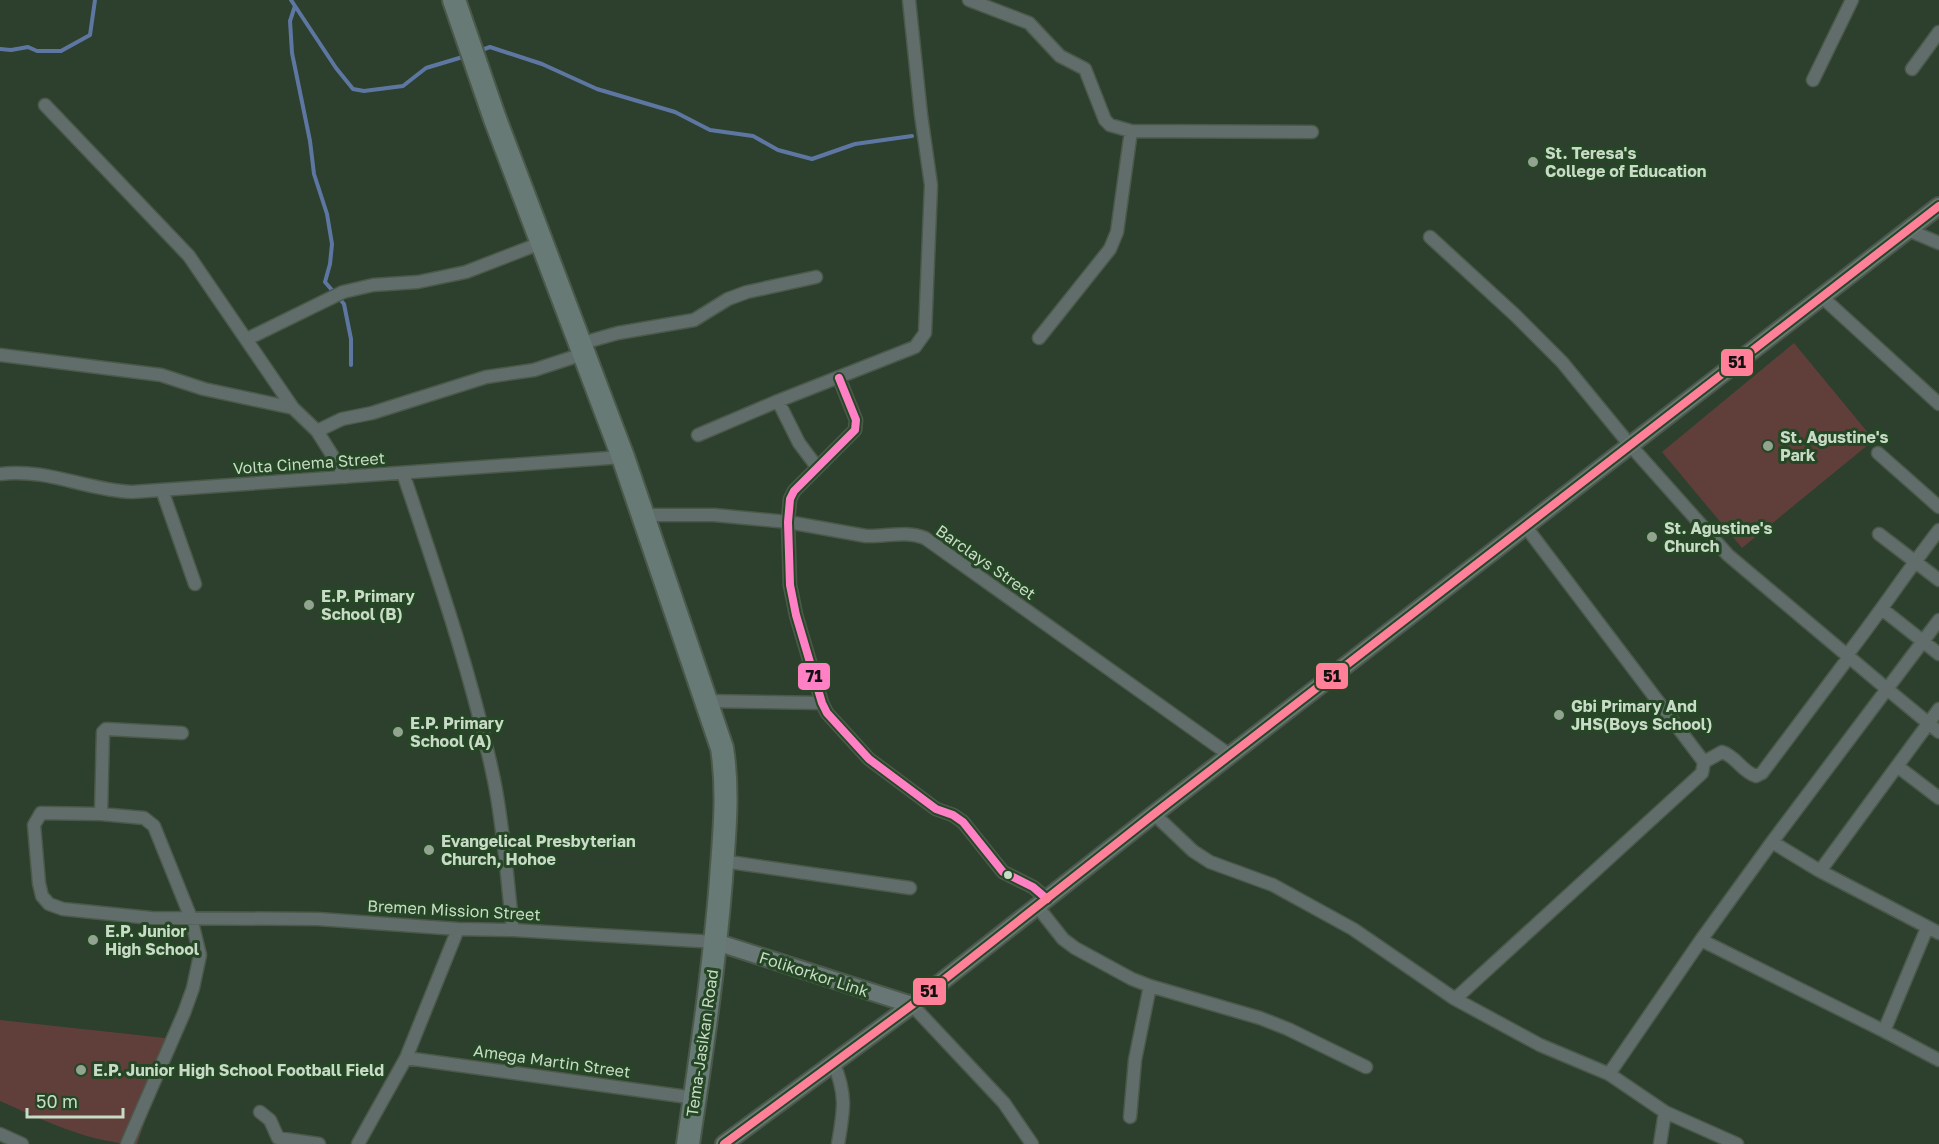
<svg xmlns="http://www.w3.org/2000/svg" width="1939" height="1144" viewBox="0 0 1939 1144" font-family="'Golos Text',sans-serif">
  <rect width="100%" height="100%" fill="#2d3f2d"/>
  <!-- green -->
  <path fill="#603f3b" d="M1794,343L1874,440L1742,548L1662,452Z
    M0,1020L174,1039L137,1144C91,1144 41,1119 0,1101Z"/>
  <g fill="none" stroke-linecap="round" stroke-linejoin="round">
    <!-- stream -->
    <path stroke="#5e77a2" stroke-width="4" d="M291,0L295,6L290,21L292,53L310,141L314,174L327,214L332,244L330,264L325,282L344,304L351,339V365
      M295,6L336,68L353,89L364,91L403,86L426,68L466,56
      M0,49L11,50L28,47L37,51H61L90,35L95,0
      M479,51L490,47L542,64L597,89L675,112L710,130L753,136L778,150L812,159L855,144L912,136"/>
    <defs>
      <path id="street" d="M969,0L1029,23L1060,56L1085,69L1105,120L1110,125L1131,131L1312,132
        M1912,69L1939,32
        M1813,80L1852,0
        M45,105L189,256L293,408
        M1908,230L1939,243
        M1430,237L1515,315L1562,362L1630,445L1728,555L1887,689L1772,842L1701,940L1609,1074
        M1822,297L1939,404
        M1039,338L1110,249L1117,232L1131,131
        M247,339L343,292L373,285L418,282L466,272L541,243
        M579,344L618,333L694,320L728,299L747,292L816,277
        M0,355L161,375L204,389L293,408L317,431L346,477
        M839,378L856,420L855,430L794,491L790,499L788,522L790,585L796,615L822,703L827,713L869,759L936,809L953,815L963,822L1003,872L1033,887L1047,899
        M778,401L799,443L817,467
        M317,431L342,419L372,413L486,377L534,370L583,354
        M698,435L778,401L915,347L925,333L931,185L921,115L909,0
        M1878,453L1939,507
        M403,473C437,574 472,675 494,780C504,829 507,880 513,930
        M0,474C48,468 85,490 132,492L623,457
        M162,490L195,584
        M642,515H714L788,522L866,536C887,537 905,530 925,538L1231,756
        M1879,534L1939,580
        M1882,609L1939,654
        M1939,620L1887,689L1939,732
        M1847,655C1879,614 1907,571 1939,530
        M708,701L822,703
        M182,733L106,729L103,732L101,814L41,813L34,825L39,883L42,896L49,904L63,909L151,918L318,919L458,929L513,930L716,942
        M1704,762L1722,752C1736,756 1742,772 1756,776L1762,773L1849,657
        M1897,766L1939,798
        M101,814L144,818L154,826L191,918L200,955L193,988L184,1013L127,1144
        M1154,814L1193,851L1210,862L1273,885L1353,929L1455,999L1540,1045L1609,1074L1665,1112L1737,1144
        M1772,842L1820,871L1939,933
        M722,861L910,888
        M1820,871L1939,709
        M1037,906L1063,939L1075,948L1132,979L1150,986L1260,1018L1288,1029L1366,1067
        M1701,940L1884,1031L1939,1060
        M1455,999L1702,773L1704,762L1526,527
        M912,1005L1004,1103L1032,1144
        M1884,1031L1927,928
        M406,1058L695,1098
        M833,1062C847,1094 844,1110 838,1144
        M260,1112L270,1120L278,1138L319,1144
        M1130,1117L1135,1060L1150,986
        M0,1134L22,1144
        M358,1144L406,1058L458,929
        M1660,1144L1665,1112"/>
      <path id="secondary" d="M716,942L912,1005
        M724,1144L912,1005L1154,814L1939,206"/>
      <path id="highway" d="M454,0L495,119L623,457L722,748C729,793 724,836 721,880C714,969 701,1056 688,1144"/>
    </defs>
    <!-- street casing -->
    <use href="#street" stroke="#4b594a" stroke-width="15"/>
    <!-- secondary casing -->
    <use href="#secondary" stroke="#4b594a" stroke-width="20"/>
    <!-- highway casing -->
    <use href="#highway" stroke="#4b594a" stroke-width="26"/>
    <!-- street -->
    <use href="#street" stroke="#606d6b" stroke-width="12"/>
    <!-- secondary -->
    <use href="#secondary" stroke="#687675" stroke-width="16"/>
    <!-- highway -->
    <use href="#highway" stroke="#687a76" stroke-width="22"/>
    <defs>
      <path id="bus-1" d="M839,378L856,420L855,430L794,491L790,499L788,522L790,585L796,615L822,703L827,713L869,759L936,809L953,815L963,822L1003,872L1033,887L1047,899"/>
      <path id="bus-2" d="M724,1144L912,1005L1154,814L1939,206"/>
    </defs>
    <!-- bus-1 casing -->
    <use href="#bus-1" stroke="#264725" stroke-width="12"/>
    <!-- bus-2 casing -->
    <use href="#bus-2" stroke="#264725" stroke-width="12"/>
    <!-- bus-1 -->
    <use href="#bus-1" stroke="#ff80c5" stroke-width="8"/>
    <!-- bus-2 -->
    <use href="#bus-2" stroke="#ff8098" stroke-width="8"/>
  </g>
  <!-- markers -->
  <g fill="#92a490" stroke="#264725" stroke-width="2">
    <circle cx="1533" cy="162" r="6"/>
    <circle cx="1768" cy="446" r="6"/>
    <circle cx="1652" cy="537" r="6"/>
    <circle cx="309" cy="605" r="6"/>
    <circle cx="1559" cy="715" r="6"/>
    <circle cx="398" cy="732" r="6"/>
    <circle cx="429" cy="850" r="6"/>
    <circle cx="93" cy="940" r="6"/>
    <circle cx="81" cy="1070" r="6"/>
  </g>
  <circle fill="#c8dbc6" stroke="#264725" stroke-width="2" cx="1008" cy="875" r="5"/>
  <g text-anchor="middle" stroke-width="6" stroke-linejoin="round" paint-order="stroke">
    <!-- poi labels -->
    <g font-size="16" font-weight="bold" fill="#c8dbc6" stroke="#264725" text-anchor="start">
      <text x="1545" y="159">St. Teresa's<tspan x="1545" dy="18">College of Education</tspan></text>
      <text x="1780" y="443">St. Agustine's<tspan x="1780" dy="18">Park</tspan></text>
      <text x="1664" y="534">St. Agustine's<tspan x="1664" dy="18">Church</tspan></text>
      <text x="321" y="602">E.P. Primary<tspan x="321" dy="18">School (B)</tspan></text>
      <text x="1571" y="712">Gbi Primary And<tspan x="1571" dy="18">JHS(Boys School)</tspan></text>
      <text x="410" y="729">E.P. Primary<tspan x="410" dy="18">School (A)</tspan></text>
      <text x="441" y="847">Evangelical Presbyterian<tspan x="441" dy="18">Church, Hohoe</tspan></text>
      <text x="105" y="937">E.P. Junior<tspan x="105" dy="18">High School</tspan></text>
      <text x="93" y="1076">E.P. Junior High School Football Field</text>
    </g>
    <!-- street labels -->
    <g font-size="16" fill="#c8dbc6" stroke="#264725">
      <text transform="translate(309 463) rotate(-4)" y="6">Volta Cinema Street</text>
      <text transform="translate(986 562) rotate(35)" y="6">Barclays Street</text>
      <text transform="translate(454 910) rotate(3)" y="6">Bremen Mission Street</text>
      <text transform="translate(814 974) rotate(18)" y="6">Folikorkor Link</text>
      <text transform="translate(702 1043) rotate(-82)" y="6">Tema-Jasikan Road</text>
      <text transform="translate(552 1061) rotate(8)" y="6">Amega Martin Street</text>
    </g>
  </g>
  <g stroke="#264725" stroke-width="2">
    <rect x="1720" y="348" width="34" height="29" rx="6" fill="#ff8098"/>
    <rect x="1315" y="662" width="34" height="28" rx="6" fill="#ff8098"/>
    <rect x="797" y="662" width="34" height="29" rx="6" fill="#ff80c5"/>
    <rect x="912" y="977" width="35" height="29" rx="6" fill="#ff8098"/>
  </g>
  <g font-size="16" text-anchor="middle" font-weight="bold" fill="#111">
    <text x="1737" y="368">51</text>
    <text x="1332" y="682">51</text>
    <text x="814" y="682">71</text>
    <text x="929" y="997">51</text>
  </g>
  <!-- scale -->
  <path d="M27 1108v9h96v-9" fill="none" stroke="#c8dbc6" stroke-width="3"/>
  <text x="36" y="1108" font-size="18" fill="#c8dbc6" stroke="#264725" stroke-width="4.5" paint-order="stroke">50 m</text>
</svg>
